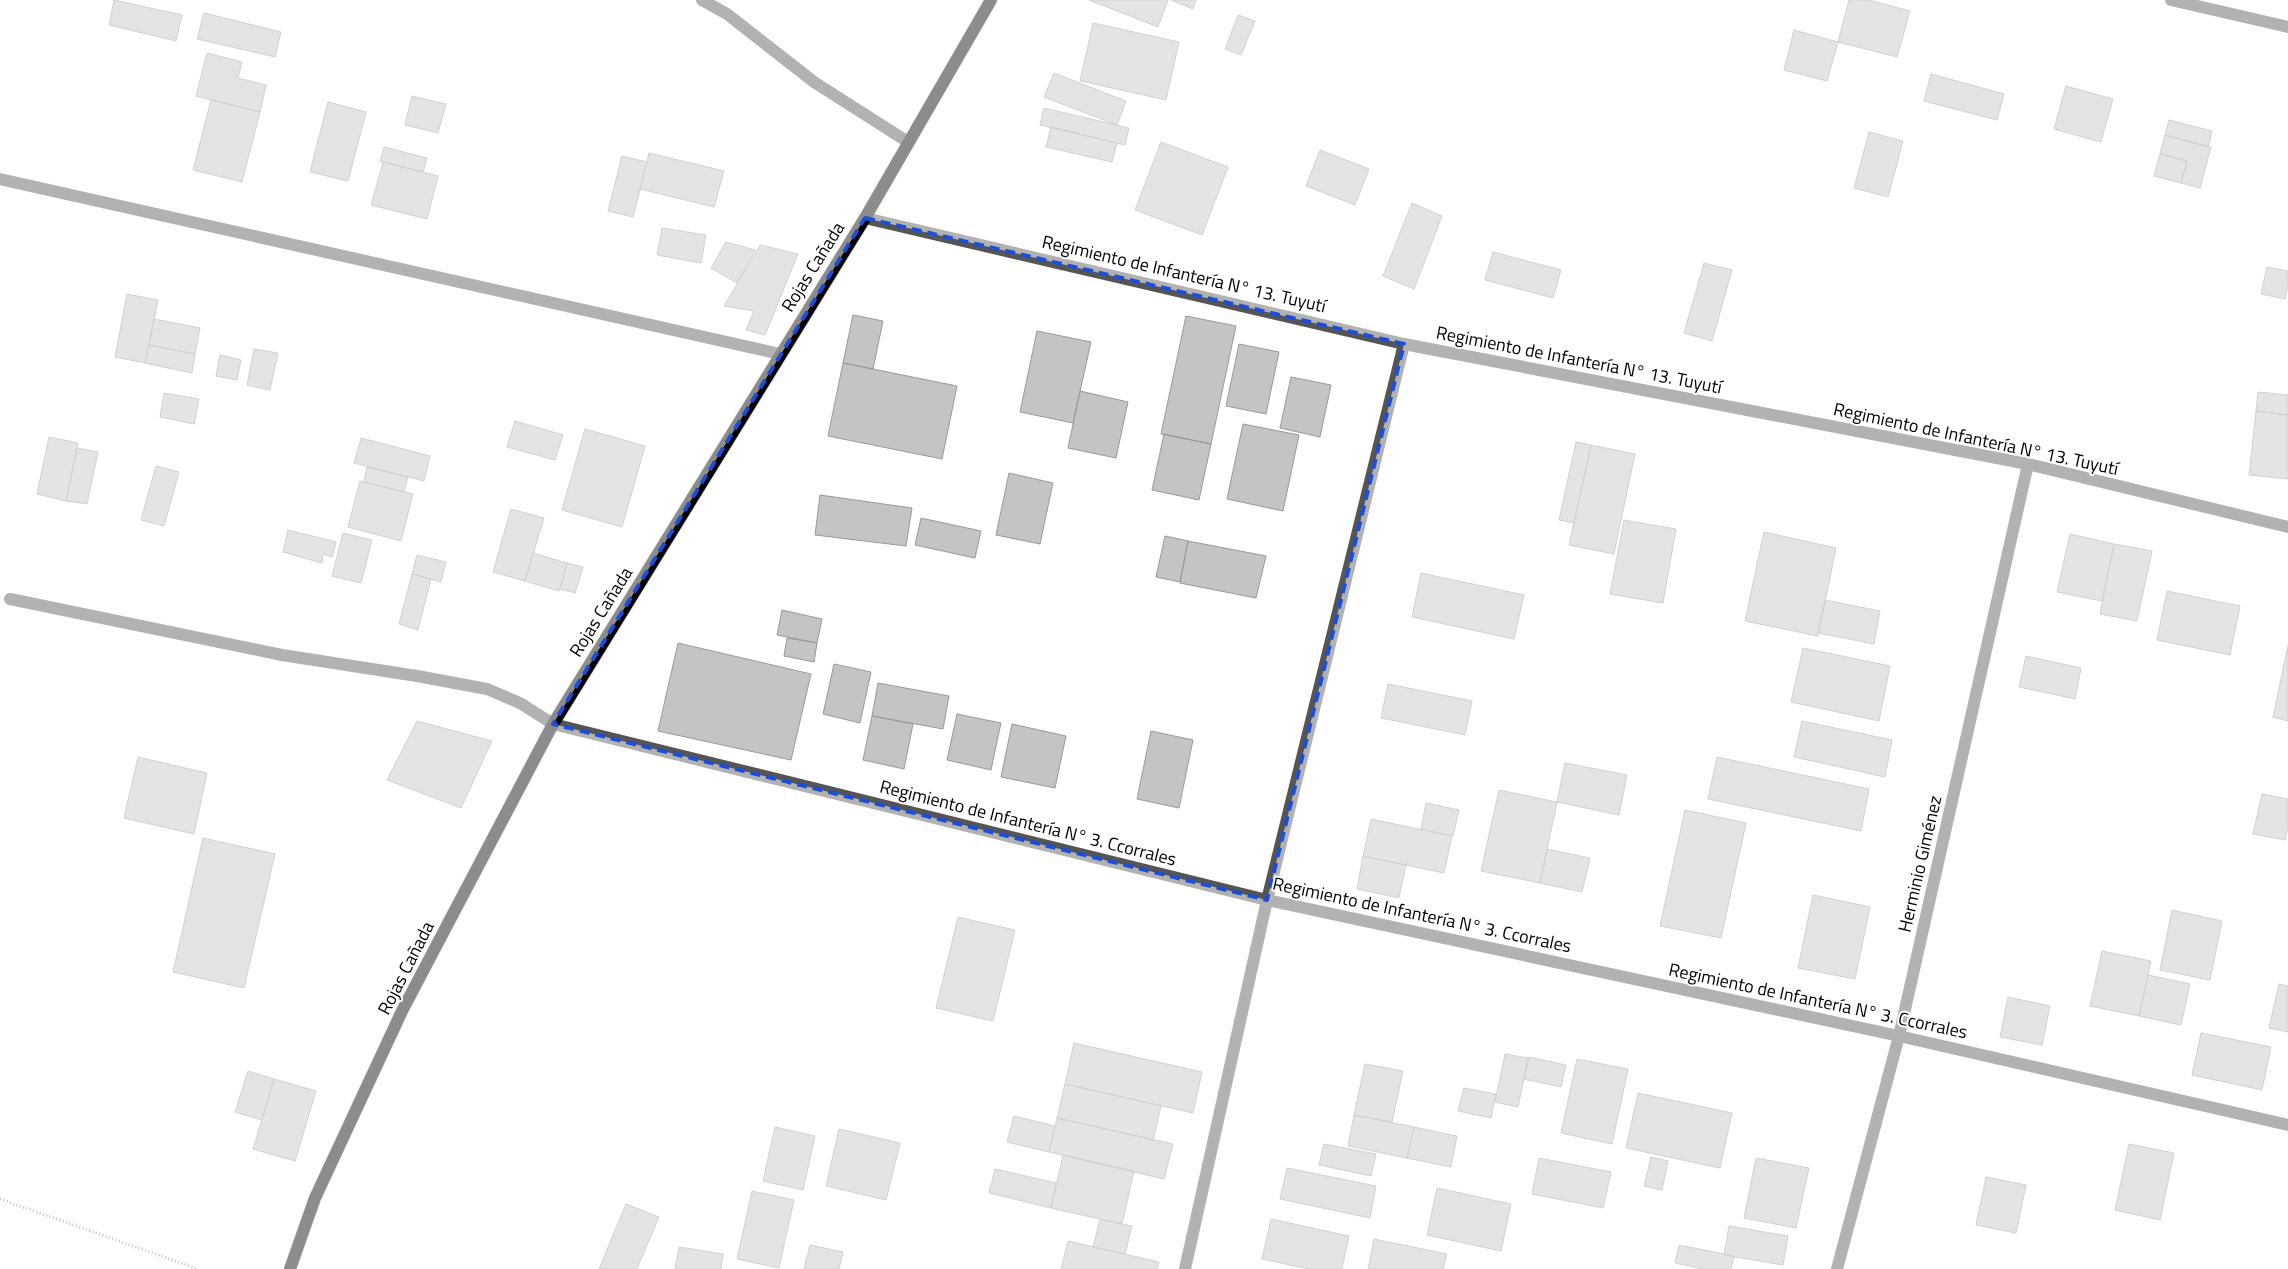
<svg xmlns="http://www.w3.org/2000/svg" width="2288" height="1269" viewBox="0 0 2288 1269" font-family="'Titillium Web',sans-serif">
  <rect width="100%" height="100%" fill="#fff"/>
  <!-- building -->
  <path fill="#c4c4c4" stroke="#999" d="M114,0L182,15L176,41L109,25Z
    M1089,0H1168L1158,27Z
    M1171,0H1196L1193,9Z
    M1849,0H1869L1910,11L1897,57L1838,42Z
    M204,13L281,32L275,57L197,39Z
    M1238,15L1255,21L1241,55L1225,49Z
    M1093,23L1179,42L1166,100L1080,81Z
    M1794,30L1838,42L1827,81L1784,70Z
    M207,53L242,62L238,78L266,85L260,112L196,96Z
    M1054,73L1126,101L1117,125L1044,97Z
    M1931,74L2004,94L1997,120L1924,101Z
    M2066,86L2113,99L2101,142L2054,129Z
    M412,96L446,104L438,133L405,125Z
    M211,100L260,112L242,182L193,170Z
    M328,102L366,112L348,181L310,172Z
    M1044,108L1129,128L1125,145L1040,125Z
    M2169,120L2212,131L2208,147L2165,135Z
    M1051,127L1117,143L1112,162L1046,147Z
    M1869,132L1903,141L1888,197L1854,188Z
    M2165,135L2211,147L2200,188L2181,183L2187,161L2160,154Z
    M1161,142L1228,167L1202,235L1135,210Z
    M384,147L427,158L423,172L380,161Z
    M1320,150L1369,169L1355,205L1306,186Z
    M649,153L724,171L714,207L640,189Z
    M2160,154L2187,161L2181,183L2154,176Z
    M622,156L647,162L633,217L608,211Z
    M383,162L438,176L427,219L371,205Z
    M1412,203L1442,216L1414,289L1383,276Z
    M662,228L706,235L701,263L657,255Z
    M726,242L755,250L737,283L711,268Z
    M760,245L798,254L765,335L746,330L754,311L724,306Z
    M1493,252L1561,270L1553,298L1485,280Z
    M1704,263L1732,270L1712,341L1684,333Z
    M2267,267L2288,271V286L2285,299L2261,294Z
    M127,294L158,300L145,363L115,357Z
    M853,315L883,321L873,369L843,363Z
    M1186,316L1236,326L1211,444L1161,434Z
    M154,319L200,328L195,354L149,345Z
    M1037,331L1091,342L1073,423L1020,412Z
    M1239,344L1279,352L1266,414L1226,406Z
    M149,345L195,354L192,373L145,363Z
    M254,349L278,353L270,390L247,385Z
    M220,355L241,360L237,380L216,376Z
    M843,363L957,386L942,459L828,436Z
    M1291,377L1331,385L1320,437L1280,428Z
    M1080,391L1128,402L1116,458L1068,448Z
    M2258,392L2288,395V415L2256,411Z
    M164,393L199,399L194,424L160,417Z
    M2256,411L2288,415V479L2249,475Z
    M515,421L563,435L555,460L507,447Z
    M1243,424L1299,435L1283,511L1227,499Z
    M585,429L645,446L622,527L562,510Z
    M1164,434L1211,444L1199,500L1152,490Z
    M49,437L78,443L66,501L37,494Z
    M361,438L430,456L424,481L354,463Z
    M1576,442L1591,445L1574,523L1559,520Z
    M1591,445L1635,454L1614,554L1569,545Z
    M77,448L98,452L87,504L66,501Z
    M156,466L179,472L164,526L141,520Z
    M367,467L408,477L404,492L364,482Z
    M1009,473L1053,483L1040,544L996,535Z
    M360,481L413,494L401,541L348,527Z
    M820,495L912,508L906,546L815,535Z
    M511,509L544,518L525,581L493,572Z
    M921,518L981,531L975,558L915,545Z
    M1624,520L1676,529L1663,603L1610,594Z
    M288,530L336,542L332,557L323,554L322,563L283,552Z
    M1764,532L1836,548L1818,636L1745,621Z
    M343,533L372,540L361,583L332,576Z
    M2070,534L2114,544L2102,601L2057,592Z
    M1165,536L1188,541L1180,582L1156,577Z
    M1188,541L1266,556L1256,598L1180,583Z
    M2114,544L2152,551L2137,621L2100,614Z
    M533,553L567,563L559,591L525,581Z
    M417,555L446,562L441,582L412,574Z
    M567,563L583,567L575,593L560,589Z
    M1421,573L1524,595L1514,639L1412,617Z
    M412,574L431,579L418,630L399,624Z
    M2167,591L2240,606L2230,655L2157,640Z
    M1825,600L1880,611L1874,644L1818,633Z
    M782,610L822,619L817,643L777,635Z
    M787,638L817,643L814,662L784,656Z
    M678,643L811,674L791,760L658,731Z
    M2288,645V721L2273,717Z
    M1803,648L1890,666L1879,721L1791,702Z
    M2026,656L2081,668L2075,699L2019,687Z
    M834,664L871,672L860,723L823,714Z
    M878,683L949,696L943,729L872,716Z
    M1388,684L1472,701L1465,735L1381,718Z
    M957,714L1001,723L991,770L947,760Z
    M872,716L913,724L904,769L863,760Z
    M417,721L492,741L461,808L387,780Z
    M1802,721L1892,740L1885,777L1794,757Z
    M1012,724L1066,736L1055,788L1001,777Z
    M1151,731L1193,740L1179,808L1137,799Z
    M138,757L207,773L194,834L124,818Z
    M1717,757L1869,789L1861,831L1708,799Z
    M1565,763L1627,775L1619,815L1557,802Z
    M1499,790L1557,802L1540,883L1481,871Z
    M2262,794L2288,799V828L2285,840L2253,834Z
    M1426,803L1459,810L1453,836L1421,829Z
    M1685,810L1746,823L1721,938L1660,926Z
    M1371,819L1452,836L1444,873L1363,856Z
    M203,838L275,854L244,988L173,972Z
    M1547,849L1590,858L1582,892L1540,883Z
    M1363,856L1406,865L1399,898L1357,889Z
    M1813,895L1870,907L1855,979L1798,968Z
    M2172,910L2222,921L2210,980L2160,970Z
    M958,917L1015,930L993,1021L936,1008Z
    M2102,951L2151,961L2139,1016L2090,1006Z
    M2148,975L2190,984L2181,1025L2139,1016Z
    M2279,984L2288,986V1032L2269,1028Z
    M2008,997L2050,1006L2042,1045L2000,1037Z
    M2201,1033L2271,1047L2262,1090L2192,1075Z
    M1074,1043L1202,1072L1193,1113L1065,1084Z
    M1505,1054L1528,1058L1518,1107L1495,1102Z
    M1529,1057L1566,1065L1561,1087L1524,1079Z
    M1577,1059L1628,1069L1612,1144L1561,1133Z
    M1365,1064L1403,1071L1392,1122L1354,1115Z
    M248,1071L274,1079L262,1120L235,1112Z
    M274,1079L316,1091L295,1161L253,1149Z
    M1065,1084L1161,1106L1153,1140L1057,1118Z
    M1464,1088L1496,1094L1491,1118L1458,1111Z
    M1638,1093L1732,1113L1720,1168L1626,1148Z
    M1354,1115L1414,1127L1407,1158L1348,1146Z
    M1014,1116L1055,1126L1049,1152L1007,1142Z
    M1057,1118L1173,1144L1164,1179L1049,1152Z
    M775,1127L815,1136L803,1190L763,1181Z
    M1414,1127L1457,1136L1451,1167L1407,1158Z
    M839,1129L900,1143L886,1200L826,1186Z
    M1324,1144L1376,1154L1371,1176L1319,1165Z
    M2129,1144L2174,1153L2160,1220L2115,1210Z
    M1063,1155L1134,1171L1122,1224L1051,1208Z
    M1651,1157L1668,1161L1662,1190L1644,1186Z
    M1539,1158L1611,1172L1603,1208L1532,1194Z
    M1756,1158L1809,1168L1796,1228L1744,1218Z
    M1287,1168L1376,1186L1370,1218L1280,1199Z
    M995,1169L1056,1183L1051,1208L989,1193Z
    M1986,1177L2026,1185L2016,1233L1976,1225Z
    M1437,1188L1511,1204L1501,1251L1427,1235Z
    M752,1191L794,1200L779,1268L737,1259Z
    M626,1204L659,1217L637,1269H599Z
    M1100,1219L1132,1226L1125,1254L1093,1247Z
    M1271,1219L1349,1236L1342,1269H1309L1262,1259Z
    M1729,1226L1788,1236L1783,1265L1724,1255Z
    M1374,1239L1447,1254L1443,1269H1368Z
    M1068,1241L1159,1262L1157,1269H1061Z
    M810,1245L843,1252L839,1269H804Z
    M1679,1245L1734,1256L1731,1269H1703L1675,1263Z
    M679,1247L723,1254L721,1269H675Z"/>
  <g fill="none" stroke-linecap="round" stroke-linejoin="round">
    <defs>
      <path id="major" d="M290,1269L315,1198L402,1011L553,724L865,218L991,0"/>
    </defs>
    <!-- major casing -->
    <use href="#major" stroke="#dbdbdb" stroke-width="14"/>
    <!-- path -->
    <path stroke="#777" stroke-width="3" stroke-dasharray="1 2.5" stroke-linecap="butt" d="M0,1199L198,1269"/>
    <!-- minor -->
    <path stroke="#555" stroke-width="12" d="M702,0L727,14L814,82L908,142
      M2171,0L2288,27
      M0,179L780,354
      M865,218L1404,344L2028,464L2288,527
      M10,599L282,655L417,676L487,689L520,703L553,724L1267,900L1899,1036L2288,1125
      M1185,1269L1267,900L1404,344
      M1837,1269L1899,1036L2028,464"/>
    <!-- major -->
    <use href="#major" stroke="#000" stroke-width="12"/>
  </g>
  <!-- marked area -->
  <path d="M0 0H2288V1269H0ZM865,218L1404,344L1267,900L553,724Z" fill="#fff" fill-opacity=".55" fill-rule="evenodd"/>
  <path fill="none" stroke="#1d4ed8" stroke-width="4" stroke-dasharray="10 6" stroke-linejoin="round" d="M865,218L1404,344L1267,900L553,724Z"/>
  <g text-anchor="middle" stroke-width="4" stroke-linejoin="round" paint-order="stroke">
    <!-- street labels -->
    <g font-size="18" fill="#000" stroke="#fff">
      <text transform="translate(813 267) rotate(-58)" y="6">Rojas Cañada</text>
      <text transform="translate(1184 274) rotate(13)" y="6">Regimiento de Infantería N° 13. Tuyutí</text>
      <text transform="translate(1579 360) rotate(11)" y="6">Regimiento de Infantería N° 13. Tuyutí</text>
      <text transform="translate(1976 439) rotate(12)" y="6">Regimiento de Infantería N° 13. Tuyutí</text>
      <text transform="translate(601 612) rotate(-58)" y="6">Rojas Cañada</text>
      <text transform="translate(1028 823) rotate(14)" y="6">Regimiento de Infantería N° 3. Ccorrales</text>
      <text transform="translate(1920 864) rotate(-77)" y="6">Herminio Giménez</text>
      <text transform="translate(1422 915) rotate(12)" y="6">Regimiento de Infantería N° 3. Ccorrales</text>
      <text transform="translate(406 968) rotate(-63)" y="6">Rojas Cañada</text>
      <text transform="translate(1818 1001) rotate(12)" y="6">Regimiento de Infantería N° 3. Ccorrales</text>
    </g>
  </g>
</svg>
